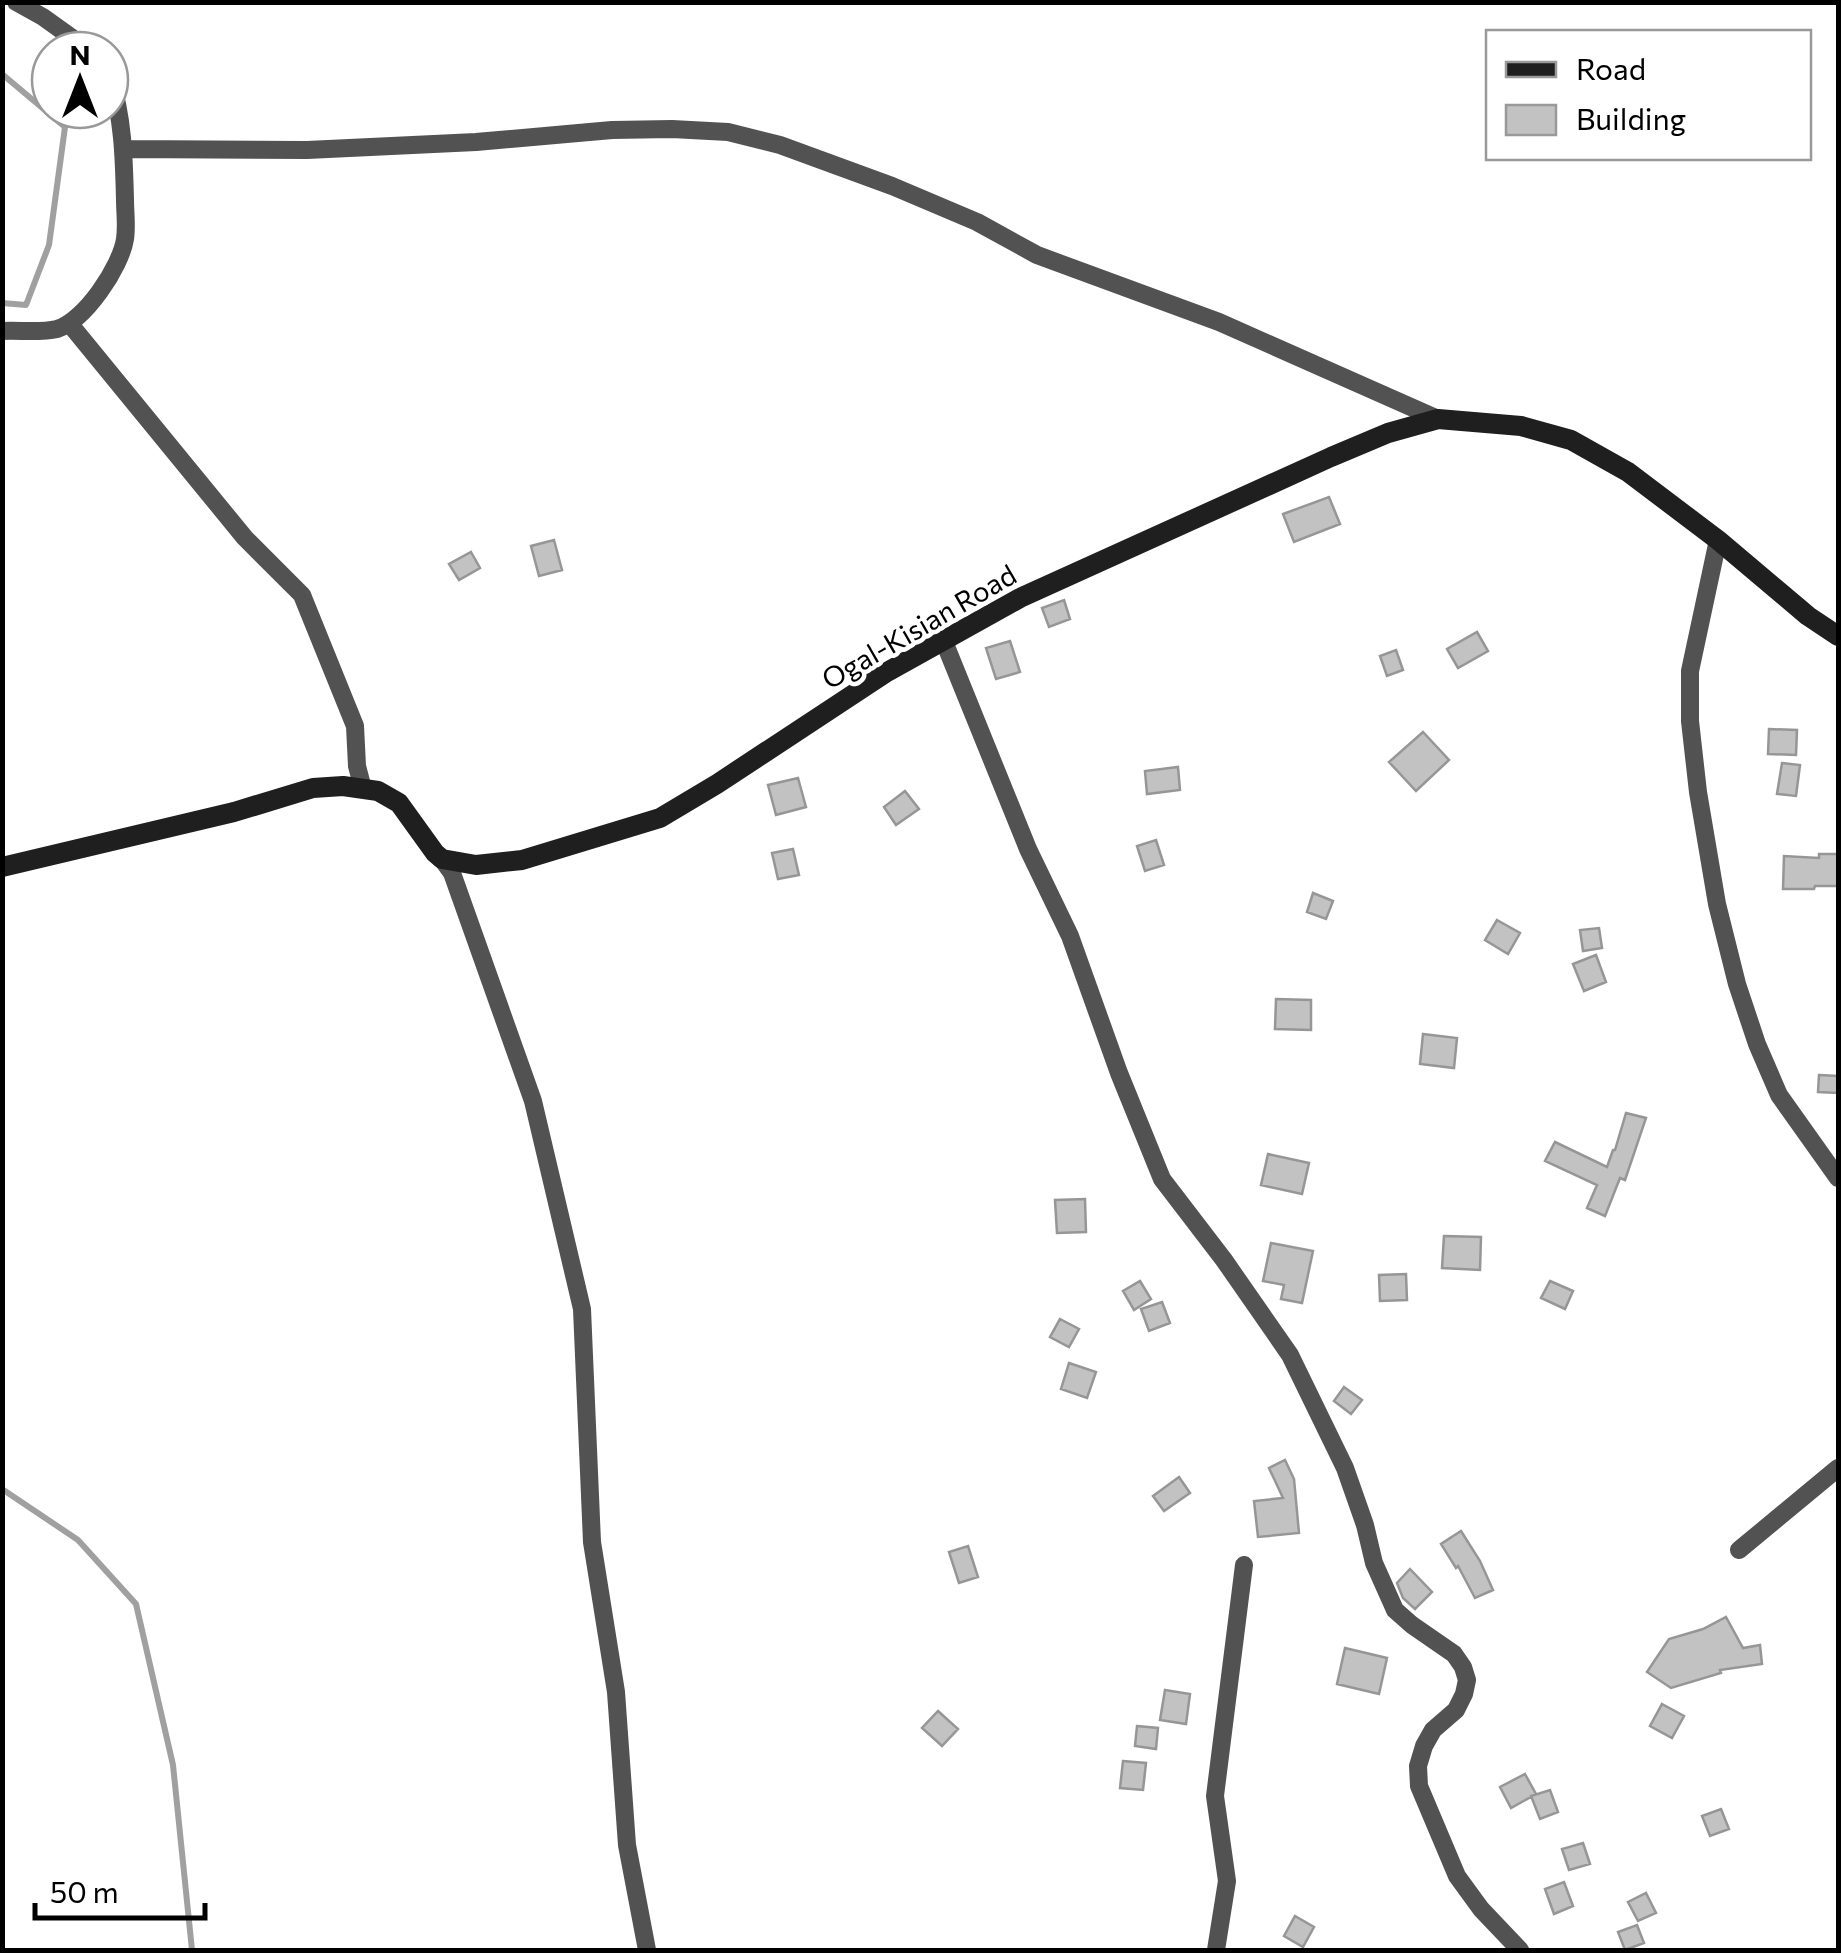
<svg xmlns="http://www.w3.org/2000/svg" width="1841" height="1953" viewBox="0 0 1841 1953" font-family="Commissioner,sans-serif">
  <rect width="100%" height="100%" fill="#fff"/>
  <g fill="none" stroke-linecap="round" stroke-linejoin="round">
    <!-- stream -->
    <path stroke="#a0a0a0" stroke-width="6" d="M2,74L65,127L49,245L26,305L2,303
      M2,1489L78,1540L136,1604L173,1765L192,1950"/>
  </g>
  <!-- building -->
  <path fill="#c2c2c2" stroke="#969696" stroke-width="2.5" d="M1329,497L1340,524L1294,542L1283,514Z
    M554,540L562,570L539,576L531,546Z
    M471,552L480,568L459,580L449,564Z
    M1064,600L1070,619L1049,627L1042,608Z
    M1477,632L1488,651L1458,668L1447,649Z
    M1010,641L1020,672L996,679L986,648Z
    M1396,650L1403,670L1387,676L1380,656Z
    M1769,729L1797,730L1796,755L1768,754Z
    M1423,732L1449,760L1416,791L1389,762Z
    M1782,763L1800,765L1796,796L1777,794Z
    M1178,767L1180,790L1147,794L1145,771Z
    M798,778L806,807L776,815L768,785Z
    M905,791L919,809L896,825L884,807Z
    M1156,840L1164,865L1145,871L1137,846Z
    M793,849L799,875L778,879L772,853Z
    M1819,854H1838V886H1815L1814,889H1783L1784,856L1819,858Z
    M1313,893L1333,901L1326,919L1307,912Z
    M1497,920L1520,933L1508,954L1485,940Z
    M1599,928L1602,948L1583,951L1580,930Z
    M1596,955L1606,982L1584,991L1573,964Z
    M1276,999L1311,1000V1030L1275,1029Z
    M1423,1034L1457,1038L1454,1068L1420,1064Z
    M1819,1075L1838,1076V1093L1818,1092Z
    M1626,1113L1646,1118L1625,1180L1620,1178L1605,1216L1587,1208L1597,1185L1545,1161L1555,1142L1607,1167L1613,1150H1615Z
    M1268,1154L1309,1163L1302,1194L1261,1185Z
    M1085,1199L1086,1232L1057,1233L1055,1200Z
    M1444,1236L1481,1237L1480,1270L1442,1268Z
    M1271,1243L1313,1251L1302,1303L1281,1299L1284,1285L1263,1281Z
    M1406,1274L1407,1300L1380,1301L1379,1275Z
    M1140,1281L1151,1299L1134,1310L1123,1291Z
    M1550,1281L1573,1291L1565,1309L1541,1298Z
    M1162,1302L1170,1323L1149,1331L1141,1309Z
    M1060,1319L1079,1329L1069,1347L1050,1337Z
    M1069,1363L1096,1372L1087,1398L1061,1389Z
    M1344,1387L1362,1400L1351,1414L1334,1401Z
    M1285,1460L1294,1479L1299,1533L1258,1537L1254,1501L1283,1498L1269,1468Z
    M1179,1477L1190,1493L1164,1511L1153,1496Z
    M1461,1531L1480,1561L1493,1590L1475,1598L1458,1566L1456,1568L1441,1544Z
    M968,1546L978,1577L959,1583L949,1552Z
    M1410,1569L1432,1592L1415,1609L1403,1598L1397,1583Z
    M1726,1617L1743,1648L1760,1645L1762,1664L1720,1670L1721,1673L1671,1688L1647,1672L1669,1639L1703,1629Z
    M1345,1648L1387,1658L1379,1694L1337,1684Z
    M1165,1690L1190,1694L1186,1724L1160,1720Z
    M1662,1704L1684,1716L1672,1738L1650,1726Z
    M938,1711L958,1729L942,1746L922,1728Z
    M1137,1726L1158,1728L1156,1749L1135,1746Z
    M1123,1761L1146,1763L1143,1790L1120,1788Z
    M1525,1774L1536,1794L1511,1808L1500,1787Z
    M1550,1790L1558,1812L1540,1819L1531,1796Z
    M1721,1809L1729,1829L1710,1836L1702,1816Z
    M1583,1843L1590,1864L1569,1870L1562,1849Z
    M1564,1882L1573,1906L1554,1914L1545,1889Z
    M1646,1893L1656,1913L1638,1921L1628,1902Z
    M1295,1916L1314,1927L1303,1947L1284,1936Z
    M1637,1925L1644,1943L1625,1950L1618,1932Z"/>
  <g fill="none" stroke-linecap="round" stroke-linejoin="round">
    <!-- minor -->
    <path stroke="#525252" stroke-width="18" d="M16,2L43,17L89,50
      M124,149L307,150L476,142L612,130L672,129L728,132L780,145L892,186L977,222L1037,255L1219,322L1438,419
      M69,323L245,538L302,595L355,726L357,766L363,789
      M2,331C20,330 40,333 57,329C85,321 121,266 125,239C127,226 125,212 125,200C124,158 123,117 110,77
      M1718,540L1690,671V721L1698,792L1717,904L1737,984L1757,1044L1779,1095L1838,1178
      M943,639L1028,849L1070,936L1119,1073L1162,1179L1224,1260L1290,1355L1345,1468L1365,1525L1374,1563L1395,1610L1412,1625L1454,1654L1463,1667L1467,1680L1464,1694L1456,1710L1433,1730L1424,1746L1418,1766L1419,1786L1457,1876L1481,1909L1520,1950
      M442,859L452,873L533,1101L582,1309L592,1542L616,1692L627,1845L647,1950
      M1739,1550L1838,1468
      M1216,1950L1227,1881L1215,1796L1244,1565"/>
    <!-- secondary -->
    <path stroke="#1f1f1f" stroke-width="20" d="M2,867L234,812L313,788L343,786L378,791L399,803L435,853L442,859L476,865L522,860L660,818L717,784L887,672L1020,598L1331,457L1388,433L1438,419L1521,426L1571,440L1628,472L1718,540L1808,616L1838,636"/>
  </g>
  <g text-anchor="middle" stroke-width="9" stroke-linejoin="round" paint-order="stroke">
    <!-- street labels -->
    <g font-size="28" fill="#000" stroke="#fff">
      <text transform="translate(919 627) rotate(-30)" y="10">Ogal-Kisian Road</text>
    </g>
  </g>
  <!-- border -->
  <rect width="1841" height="1953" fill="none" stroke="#000000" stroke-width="10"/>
  <!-- legend -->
  <rect x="1486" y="30" width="325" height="130" fill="#ffffff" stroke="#999999" stroke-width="2.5"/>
  <rect x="1506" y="62" width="50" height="15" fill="#1f1f1f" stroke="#999999" stroke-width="2.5"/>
  <text x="1576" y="80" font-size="30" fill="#000000">Road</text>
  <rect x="1506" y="105" width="50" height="30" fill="#c2c2c2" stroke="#999999" stroke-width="2.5"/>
  <text x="1576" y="130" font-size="30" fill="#000000">Building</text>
  <!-- north arrow -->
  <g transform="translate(80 80)"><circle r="48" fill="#ffffff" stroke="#999999" stroke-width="2.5"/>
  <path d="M0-8L18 38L0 25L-18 38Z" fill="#000000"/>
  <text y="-15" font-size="28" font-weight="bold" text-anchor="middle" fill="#000000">N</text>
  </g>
  <!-- scale -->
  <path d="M35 1903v15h170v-15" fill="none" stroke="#000000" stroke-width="5"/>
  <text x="50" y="1903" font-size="30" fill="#000000" stroke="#ffffff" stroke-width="8" paint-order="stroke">50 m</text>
</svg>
